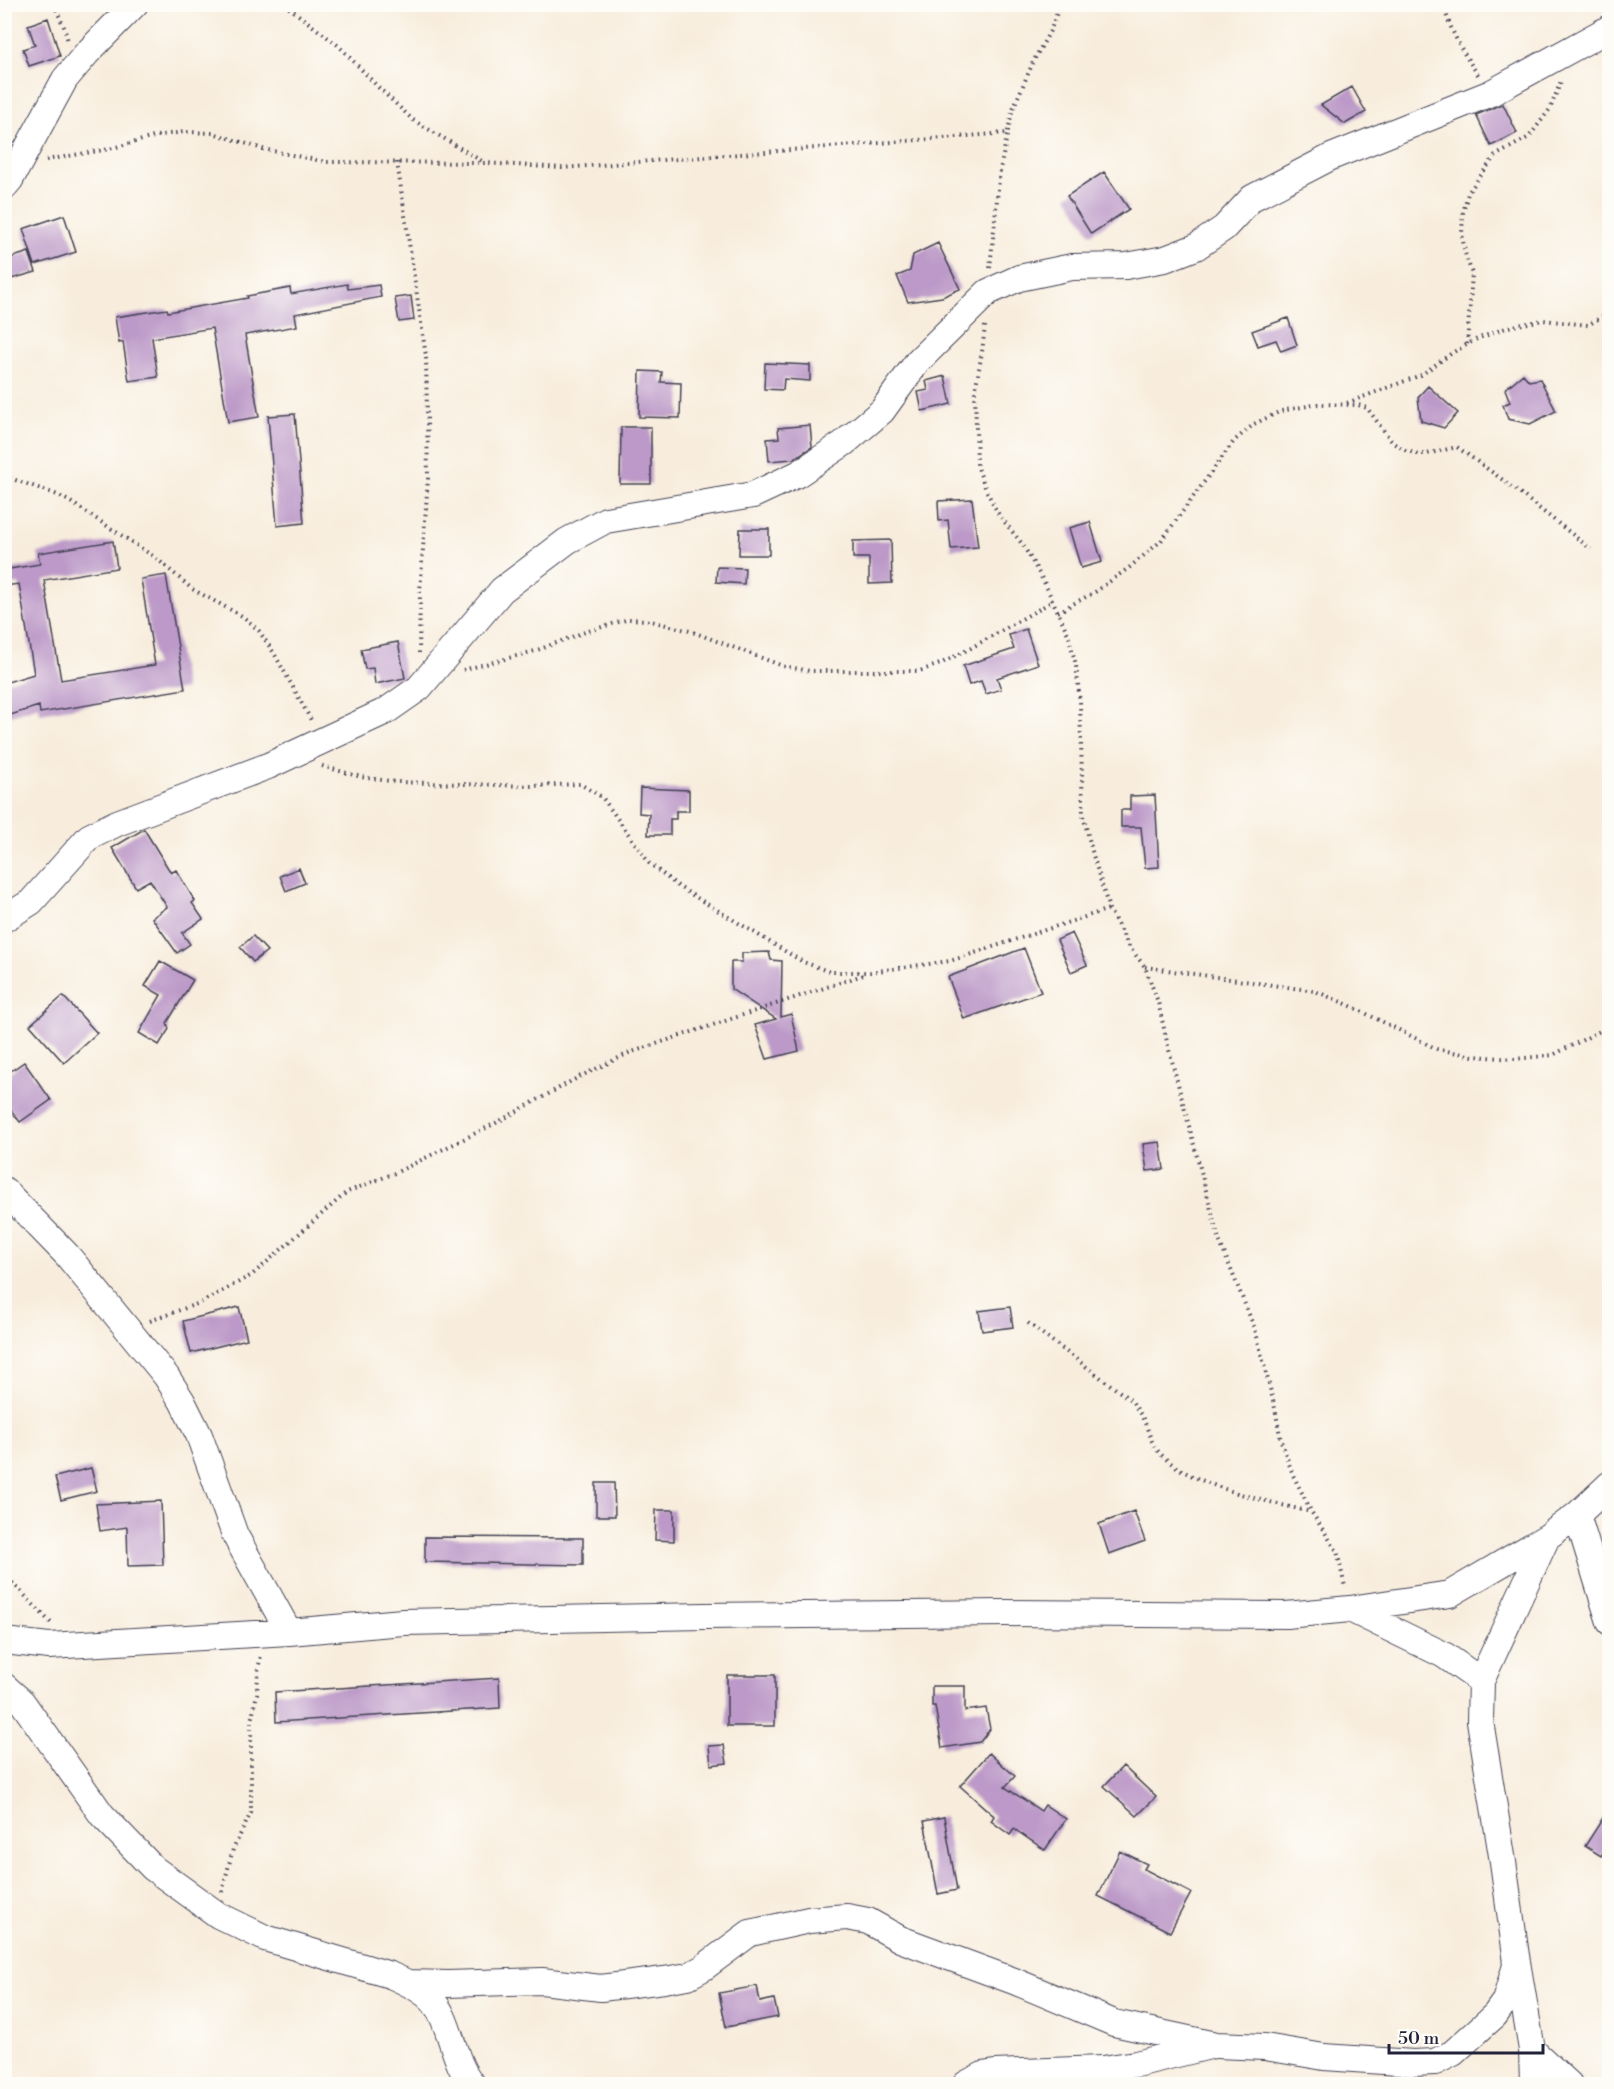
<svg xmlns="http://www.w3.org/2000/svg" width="1614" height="2089" viewBox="0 0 1614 2089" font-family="'Libre Bodoni',serif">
  <rect width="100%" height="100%" fill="#fdfcf7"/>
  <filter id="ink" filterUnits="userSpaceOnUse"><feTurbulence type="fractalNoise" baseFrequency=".0167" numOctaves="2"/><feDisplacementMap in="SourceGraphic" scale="12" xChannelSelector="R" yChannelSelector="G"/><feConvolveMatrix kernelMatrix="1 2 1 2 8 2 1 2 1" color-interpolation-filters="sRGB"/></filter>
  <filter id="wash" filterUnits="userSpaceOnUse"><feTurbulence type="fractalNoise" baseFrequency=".008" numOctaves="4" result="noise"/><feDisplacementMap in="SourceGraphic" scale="24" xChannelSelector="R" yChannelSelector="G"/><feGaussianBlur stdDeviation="1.35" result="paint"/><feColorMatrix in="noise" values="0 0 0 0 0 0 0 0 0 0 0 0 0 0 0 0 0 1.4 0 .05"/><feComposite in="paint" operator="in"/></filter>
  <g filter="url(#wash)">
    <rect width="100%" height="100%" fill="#f8eddd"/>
    <g id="blocks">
      <!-- building -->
      <path fill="#bc99c8" d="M48,18L60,56L29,66L23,49L35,45L28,25Z
        M1352,87L1366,112L1345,124L1321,105Z
        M1503,104L1517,133L1491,146L1476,115Z
        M1104,172L1129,209L1091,234L1067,196Z
        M64,215L76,252L35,265L23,229Z
        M938,243L960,289L942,297L908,302L897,276L910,271L913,255Z
        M29,252L36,272L4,281V260Z
        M347,284L348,289L379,285L381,297L295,314L297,326L245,335L259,417L228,422L212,328L152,338L158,377L129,381L123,342L119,343L115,317L167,309L168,312L248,298L247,296L290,288L291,294Z
        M411,296L414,320L399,322L395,298Z
        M1288,318L1297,345L1281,351L1276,340L1258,346L1252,331Z
        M765,363L810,365V381L784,379L783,390L764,389Z
        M640,371L662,372L661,382L681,383L680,418L639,417Z
        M1523,374L1529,381L1540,379L1556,411L1530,424L1508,419L1503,405L1510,402L1505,389Z
        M945,376L951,404L922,411L918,392L928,390L926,381Z
        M1428,386L1458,413L1444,428L1421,421L1418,397Z
        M295,414L304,523L277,526L268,416Z
        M810,425L812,447L793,459L769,461L767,439L779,438L778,428Z
        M621,427H651V484H620Z
        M972,499L978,547L951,549L948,520L939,521L938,501Z
        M1090,522L1102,562L1081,568L1069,528Z
        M740,529H769V555H739Z
        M891,540L892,583L869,584V558H853V541Z
        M113,541L117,568L44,580L61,680L155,665L141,579L166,575L185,689L40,713L39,706L4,717V683L34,674L19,584L4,586V570L40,564L38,553Z
        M717,567L745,568L744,584L716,582Z
        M1026,629L1038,664L997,678L1001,689L986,694L981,681L969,685L963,666L1014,649L1009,635Z
        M398,642L405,678L375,684L373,668L365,669L361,649Z
        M640,788L689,790V811H676V819H670V835H648L649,814L639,813Z
        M1155,795L1159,867L1145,868L1141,827H1121V810H1130V796Z
        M144,829L171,873L176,870L195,901L192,903L203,919L182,933L190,944L177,953L152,918L167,907L150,880L136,888L112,848Z
        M299,868L305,883L286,891L280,876Z
        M1072,933L1087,965L1071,972L1057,940Z
        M253,936L267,951L253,962L240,947Z
        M1024,948L1041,992L964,1019L948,977Z
        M769,952L771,960L782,961L781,1017L791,1014L799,1051L767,1059L755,1025L776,1019L731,989V962H742V953Z
        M160,961L193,980L167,1023L169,1029L159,1045L139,1033L161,995L145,986Z
        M63,996L97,1033L64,1063L30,1025Z
        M24,1062L51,1100L20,1122L4,1101V1076Z
        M1160,1142L1164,1169L1147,1171L1143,1144Z
        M239,1307L247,1339L191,1353L183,1321Z
        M1010,1307L1013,1327L982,1331L979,1311Z
        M91,1468L97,1491L61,1500L55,1477Z
        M596,1483H614L615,1516H596Z
        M161,1501L163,1565L128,1566L127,1527L100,1531L96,1504Z
        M656,1510H674V1541L655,1540Z
        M1134,1511L1145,1541L1109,1554L1099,1524Z
        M425,1537L583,1538V1565L425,1562Z
        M727,1675H775V1726H727Z
        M499,1678L500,1708L276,1722L275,1692Z
        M932,1686H965V1711L986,1708L990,1729L980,1742L942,1748L935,1706H932Z
        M724,1745L727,1763L711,1765L709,1746Z
        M989,1753L1015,1776L1005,1787L1041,1811L1045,1805L1066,1819L1045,1850L1014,1829L1010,1835L991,1821L994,1816L960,1786Z
        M1123,1766L1156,1797L1137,1816L1104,1786Z
        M1610,1807V1842L1601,1856L1585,1846Z
        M944,1817L957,1890L938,1894L924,1821Z
        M1120,1851L1147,1864L1144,1869L1191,1893L1170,1932L1098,1896Z
        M757,1986L760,2002L774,1999L778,2017L726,2027L719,1993Z"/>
    </g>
  </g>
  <g filter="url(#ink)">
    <use href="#blocks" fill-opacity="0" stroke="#424053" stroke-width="1.5"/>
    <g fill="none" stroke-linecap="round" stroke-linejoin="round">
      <defs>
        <path id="minor" d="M4,187L10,180L65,79L87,53L135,4
          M4,919L31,902L89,837L117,823L268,766L386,711L419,688L502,590L567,541L606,520L753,495L798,474L844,443L882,411L918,361L988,292L1019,278L1072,267L1126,266L1165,259L1196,247L1224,228L1252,198L1331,157L1491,93L1610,28
          M4,1190L67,1255L166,1376L182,1401L199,1435L235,1535L289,1632
          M1577,1515L1610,1622
          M1547,1537L1481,1681L1480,1721L1503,1862L1517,1962L1532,2050L1569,2084
          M1350,1609L1444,1655L1481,1681
          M4,1641L49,1646L289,1632L403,1622L705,1616L1006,1613L1286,1615L1350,1609L1450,1594L1547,1537L1577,1515L1610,1484
          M4,1686L22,1702L102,1815L153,1868L218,1915L265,1938L390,1975C404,1981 420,1988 431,1999C451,2019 452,2062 472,2084
          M408,1983L448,1984L542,1981L601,1988L664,1980L688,1976L703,1968L750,1933L809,1920L847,1917L868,1921L900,1939L1014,1981L1114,2023L1216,2045L1265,2047L1324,2057L1413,2063L1435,2062L1453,2053L1495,2015L1505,2001L1517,1962
          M1532,2050L1533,2084
          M966,2084L983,2075L995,2073L1102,2069L1136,2064L1210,2046"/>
      </defs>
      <!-- minor casing -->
      <use href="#minor" stroke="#424053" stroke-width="28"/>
      <!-- path -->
      <path stroke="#424053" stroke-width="4" stroke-dasharray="1.5 4.5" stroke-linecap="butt" d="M54,4L64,27L68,41
        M284,4L339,46L379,88L413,120L485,163
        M1443,4C1451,32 1462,52 1479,76
        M46,160L109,149L161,135L184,132L213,133L263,149L326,162L485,163L562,168L1007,133
        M397,162L426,356L428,478L420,592L419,654
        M990,268L1000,170L1012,111L1034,60L1051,29L1060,4
        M985,326L982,352L975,391L977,465L986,490L999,515L1023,545L1045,584L1068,634L1076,665L1080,703L1083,815L1093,855L1109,909L1130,948L1145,967L1158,1002L1168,1046L1219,1240L1255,1329L1275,1408L1281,1441L1293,1475L1312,1513L1337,1551L1345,1587
        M1467,344L1472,274L1465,253L1462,234L1463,213L1468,193L1495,156L1529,137L1550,109L1561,81
        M1347,403L1421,375L1452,353L1477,339L1508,327L1543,320L1588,325L1610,312
        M4,476L55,494L69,501L156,558L192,589L244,617L259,631L274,653L312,722
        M1058,612L1095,592L1130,567L1161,541L1234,441L1254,424L1281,411L1318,404L1358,405L1367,408L1393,443L1405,450L1416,454H1427L1457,447L1503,480L1591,549
        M463,670L535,651L582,633L629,619L647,620L690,631L783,666L810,671H920L940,664L971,648L1053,601
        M322,766L361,777L396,782L530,786L580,784L602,797L649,863L679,887L803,962L831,972H870L950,961L1109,909
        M1145,967L1315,991L1351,1006L1437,1049L1473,1056L1515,1059L1553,1055L1610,1026
        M150,1321L202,1302L252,1275L347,1192L395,1173L496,1123L579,1077L629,1053L866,974
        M1028,1323L1132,1401C1136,1408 1141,1414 1144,1421C1148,1429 1150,1439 1155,1447C1181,1485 1268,1501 1311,1512
        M4,1574L52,1624
        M222,1892L233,1849L251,1813V1721L257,1694L258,1671L261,1655"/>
      <!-- minor -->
      <use href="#minor" stroke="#fff" stroke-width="26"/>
    </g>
  </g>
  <!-- margin -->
  <rect width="1614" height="2089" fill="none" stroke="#fdfcf7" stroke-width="24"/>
  <!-- scale -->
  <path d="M1389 2044v9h154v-9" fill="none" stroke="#22223b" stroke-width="3"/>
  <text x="1398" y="2044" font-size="18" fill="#22223b" stroke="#fdfcf7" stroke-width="4.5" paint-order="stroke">50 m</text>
</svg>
